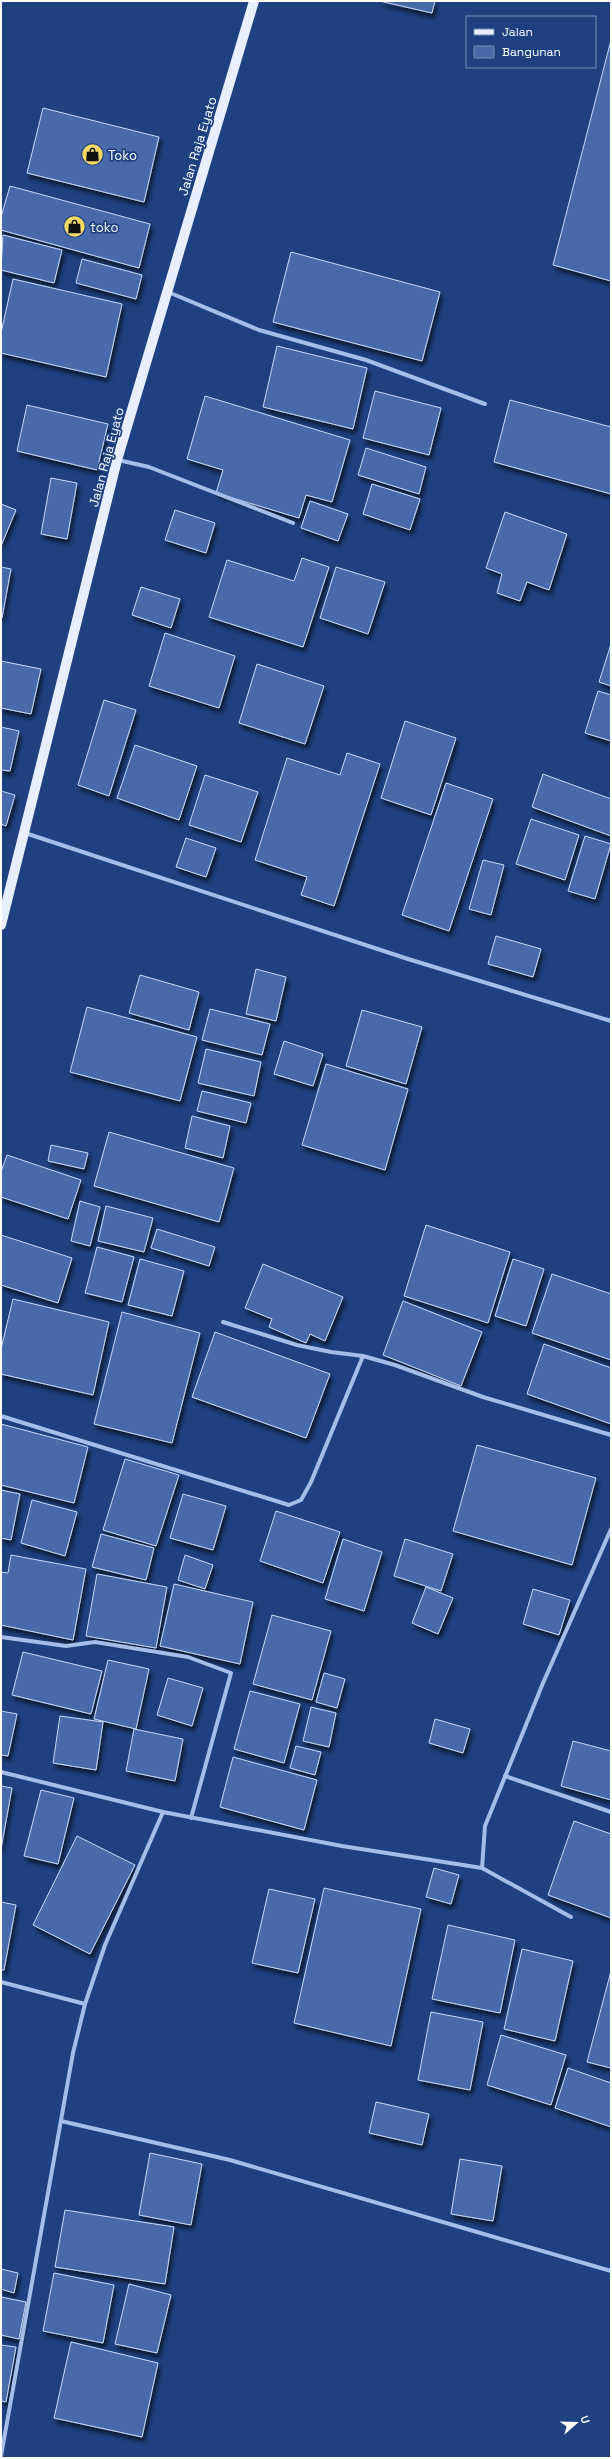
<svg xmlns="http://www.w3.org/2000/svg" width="612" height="2459" viewBox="0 0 612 2459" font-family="'Space Grotesk',sans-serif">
  <defs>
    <filter id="shadow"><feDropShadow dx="2.5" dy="4.5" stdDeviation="2" flood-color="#0009"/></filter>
  </defs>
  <rect width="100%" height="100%" fill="#1f4181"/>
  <!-- building -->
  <path fill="#486aaa" stroke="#c9d9f6" filter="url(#shadow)" d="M379,1H435L432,13Z
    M611,40V281L553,265Z
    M43,108L159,137L144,202L27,173Z
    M10,186L150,224L139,268L1,230V217Z
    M3,235L62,250L54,283L1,270Z
    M291,252L440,292L422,361L273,322Z
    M82,259L142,275L136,299L76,283Z
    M13,279L122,304L106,377L1,353V333Z
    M277,346L367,368L353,429L263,407Z
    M375,391L441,408L429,455L363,438Z
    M205,396L350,440L332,502L306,495L299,518L216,493L223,470L187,459Z
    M510,400L611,427V494L494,462Z
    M27,405L108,424L97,470L17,451Z
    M366,448L426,467L419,494L358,475Z
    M51,478L77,483L67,539L41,534Z
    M372,484L420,499L410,530L363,514Z
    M310,501L348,514L338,541L301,528Z
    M1,504L16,510L1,546Z
    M175,510L215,523L206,553L165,540Z
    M505,512L567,534L549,590L527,582L520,601L497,593L502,574L486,568Z
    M302,558L329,567L303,647L209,617L227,560L294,581Z
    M1,567L11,569L2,618L1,617Z
    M336,567L385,582L368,634L320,618Z
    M141,587L180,599L171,628L132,615Z
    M165,633L235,656L219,708L149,686Z
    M611,644V686L599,682Z
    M1,661L41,669L31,714L1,708Z
    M257,664L324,686L305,744L239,723Z
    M598,691L611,695V741L585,733Z
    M104,700L136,710L109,796L78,785Z
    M405,721L456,738L431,815L381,798Z
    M1,727L19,731L10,771L1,770Z
    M135,745L197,766L179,820L117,798Z
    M347,753L380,764L334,906L301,895L307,877L255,860L287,758L340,775Z
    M543,774L611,799V836L532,807Z
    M205,775L258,792L241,842L189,825Z
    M446,783L493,799L449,931L402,915Z
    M1,791L15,795L6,826L1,824Z
    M531,819L579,835L565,880L516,864Z
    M585,836L611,844L595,899L568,891Z
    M186,838L216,848L206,877L176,867Z
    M483,860L504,865L491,915L469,909Z
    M496,936L541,949L533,977L488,964Z
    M256,969L286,977L276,1021L246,1014Z
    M140,975L199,992L189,1030L129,1013Z
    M87,1007L197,1037L180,1101L70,1072Z
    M210,1009L270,1024L262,1055L202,1040Z
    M362,1010L422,1027L406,1084L346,1066Z
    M284,1041L323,1054L313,1086L274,1074Z
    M206,1049L261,1062L254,1096L198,1083Z
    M326,1064L408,1089L385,1170L302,1145Z
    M202,1091L251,1103L246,1123L197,1111Z
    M192,1116L230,1126L223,1158L185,1148Z
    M109,1132L234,1168L219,1222L94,1186Z
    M51,1145L88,1153L84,1169L48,1161Z
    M7,1155L81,1180L68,1219L1,1197V1172Z
    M80,1201L100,1207L90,1246L71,1241Z
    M106,1206L153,1218L144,1252L98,1241Z
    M426,1225L510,1252L488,1323L404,1296Z
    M157,1229L215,1247L209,1266L151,1248Z
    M1,1235L72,1258L58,1303L1,1285Z
    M97,1247L134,1257L122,1302L85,1293Z
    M140,1259L184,1271L172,1316L128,1305Z
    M513,1259L544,1269L526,1326L495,1316Z
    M263,1264L343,1297L325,1341L310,1334L306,1343L269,1327L272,1319L245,1308Z
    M552,1274L611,1294V1360L532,1333Z
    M13,1299L109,1322L93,1395L1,1374V1349Z
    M403,1301L482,1332L461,1386L383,1355Z
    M122,1312L200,1333L172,1443L94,1424Z
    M215,1332L330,1374L306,1438L192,1397Z
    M544,1344L611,1368V1424L527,1394Z
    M1,1424L88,1447L74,1503L1,1485Z
    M477,1445L596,1478L572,1565L453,1531Z
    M125,1459L179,1475L156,1546L103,1530Z
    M1,1490L20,1494L11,1540L1,1538Z
    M183,1494L226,1506L213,1550L170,1538Z
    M32,1500L77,1512L65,1556L21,1543Z
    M276,1511L340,1532L323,1583L260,1561Z
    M101,1534L154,1548L146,1580L92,1567Z
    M343,1539L382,1552L364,1611L325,1599Z
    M405,1539L453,1554L441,1591L394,1576Z
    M11,1555L86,1569L73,1640L1,1625V1572L8,1573Z
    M185,1555L213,1565L205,1589L178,1580Z
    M97,1574L167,1587L156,1648L86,1636Z
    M174,1584L253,1602L240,1664L160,1646Z
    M426,1587L453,1598L438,1634L412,1623Z
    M533,1589L570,1600L559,1635L523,1624Z
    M272,1615L331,1631L312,1700L253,1684Z
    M23,1652L102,1671L91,1714L12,1695Z
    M108,1660L149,1669L136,1729L94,1719Z
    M324,1673L345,1679L337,1708L316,1702Z
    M168,1678L203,1688L192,1726L157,1715Z
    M250,1691L300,1704L284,1763L234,1749Z
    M311,1707L336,1713L329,1747L303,1741Z
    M1,1711L17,1714L8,1756L1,1755Z
    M60,1716L103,1722L96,1770L53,1763Z
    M435,1719L470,1729L463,1753L429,1743Z
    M134,1729L183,1739L175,1781L126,1771Z
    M573,1741L611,1751V1800L561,1786Z
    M296,1746L321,1752L315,1775L290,1768Z
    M233,1757L317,1780L304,1830L220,1807Z
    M1,1786L12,1788L1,1849Z
    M41,1790L74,1798L58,1864L24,1856Z
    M574,1821L611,1834V1918L548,1895Z
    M77,1836L135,1865L90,1954L33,1925Z
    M434,1868L459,1875L451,1904L426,1897Z
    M324,1888L421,1909L391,2046L294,2023Z
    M269,1889L315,1899L298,1973L252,1963Z
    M1,1902L16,1905L4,1970H1Z
    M448,1925L515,1940L500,2013L432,1999Z
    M522,1949L573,1961L555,2041L504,2029Z
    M611,1971V2068L587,2062Z
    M431,2012L483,2022L470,2090L418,2080Z
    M501,2035L566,2055L551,2105L487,2085Z
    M568,2068L611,2083V2127L555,2108Z
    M376,2102L429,2114L422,2145L369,2133Z
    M150,2153L202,2164L191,2225L139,2215Z
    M460,2159L502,2166L493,2221L451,2214Z
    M65,2210L174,2227L165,2284L55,2267Z
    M1,2269L18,2273L14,2293L1,2289Z
    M54,2273L114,2285L103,2343L43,2331Z
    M129,2284L171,2295L157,2353L115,2344Z
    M1,2297L26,2302L19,2339L1,2335Z
    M71,2342L158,2363L142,2437L54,2418Z
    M1,2345L16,2347L6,2402L1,2401Z"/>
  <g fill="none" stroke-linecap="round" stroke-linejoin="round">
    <!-- street -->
    <path stroke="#a5bde8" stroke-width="4" d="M168,292L259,330L366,360L485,404
      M118,460L149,467L293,523
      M25,833L408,959L611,1021
      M223,1322L297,1345L331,1352L363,1356L395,1365L483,1397L611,1435
      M1,1416L289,1505L301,1500L311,1482L363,1356
      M1,1637L66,1646L95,1642L188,1657L231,1673L191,1818
      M1,1772L163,1812L342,1846L482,1868L571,1917
      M505,1776L611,1812
      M482,1868L485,1826L543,1683L611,1529
      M1,1982L85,2004
      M61,2121L230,2160L611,2271
      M1,2456L73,2053L85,2004L105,1945L163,1812"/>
    <!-- primary -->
    <path stroke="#e7eefe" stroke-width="10" d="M1,925L117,460L254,1"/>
  </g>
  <!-- icons -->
  <defs>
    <symbol id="shop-disc" viewBox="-11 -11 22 22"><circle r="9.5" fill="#f6d965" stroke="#1f4181"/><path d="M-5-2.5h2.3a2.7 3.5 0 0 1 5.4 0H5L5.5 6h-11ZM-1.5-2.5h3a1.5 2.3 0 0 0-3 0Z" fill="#111"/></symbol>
  </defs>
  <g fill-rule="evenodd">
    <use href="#shop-disc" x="80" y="142" width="25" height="25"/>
    <use href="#shop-disc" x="62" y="214" width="25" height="25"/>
  </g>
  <g text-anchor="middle" stroke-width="3.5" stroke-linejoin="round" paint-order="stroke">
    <!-- street labels -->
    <g font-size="13" fill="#fff" stroke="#1f4181">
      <text transform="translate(197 146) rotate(-73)" y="5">Jalan Raja Eyato</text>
      <text transform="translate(106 457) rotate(-75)" y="5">Jalan Raja Eyato</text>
    </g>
    <!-- poi labels -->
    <g font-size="13" fill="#fff" stroke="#1f4181" text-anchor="start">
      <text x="108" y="160">Toko</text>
      <text x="90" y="232">toko</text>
    </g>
  </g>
  <!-- border -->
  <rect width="612" height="2459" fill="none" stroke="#ffffff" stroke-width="4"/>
  <!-- legend -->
  <rect x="466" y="16" width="130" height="52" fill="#1f4181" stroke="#798db3"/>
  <rect x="474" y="29" width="20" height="6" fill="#e7eefe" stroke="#798db3"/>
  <text x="502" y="36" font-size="12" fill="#ffffff">Jalan</text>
  <rect x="474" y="46" width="20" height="12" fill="#486aaa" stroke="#798db3"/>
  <text x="502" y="56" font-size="12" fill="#ffffff">Bangunan</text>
  <!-- north arrow -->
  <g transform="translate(576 2423) rotate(70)" stroke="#1f4181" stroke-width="3" paint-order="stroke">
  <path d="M0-3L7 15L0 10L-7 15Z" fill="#ffffff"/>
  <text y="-6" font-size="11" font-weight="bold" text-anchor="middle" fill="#ffffff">U</text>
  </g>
</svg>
